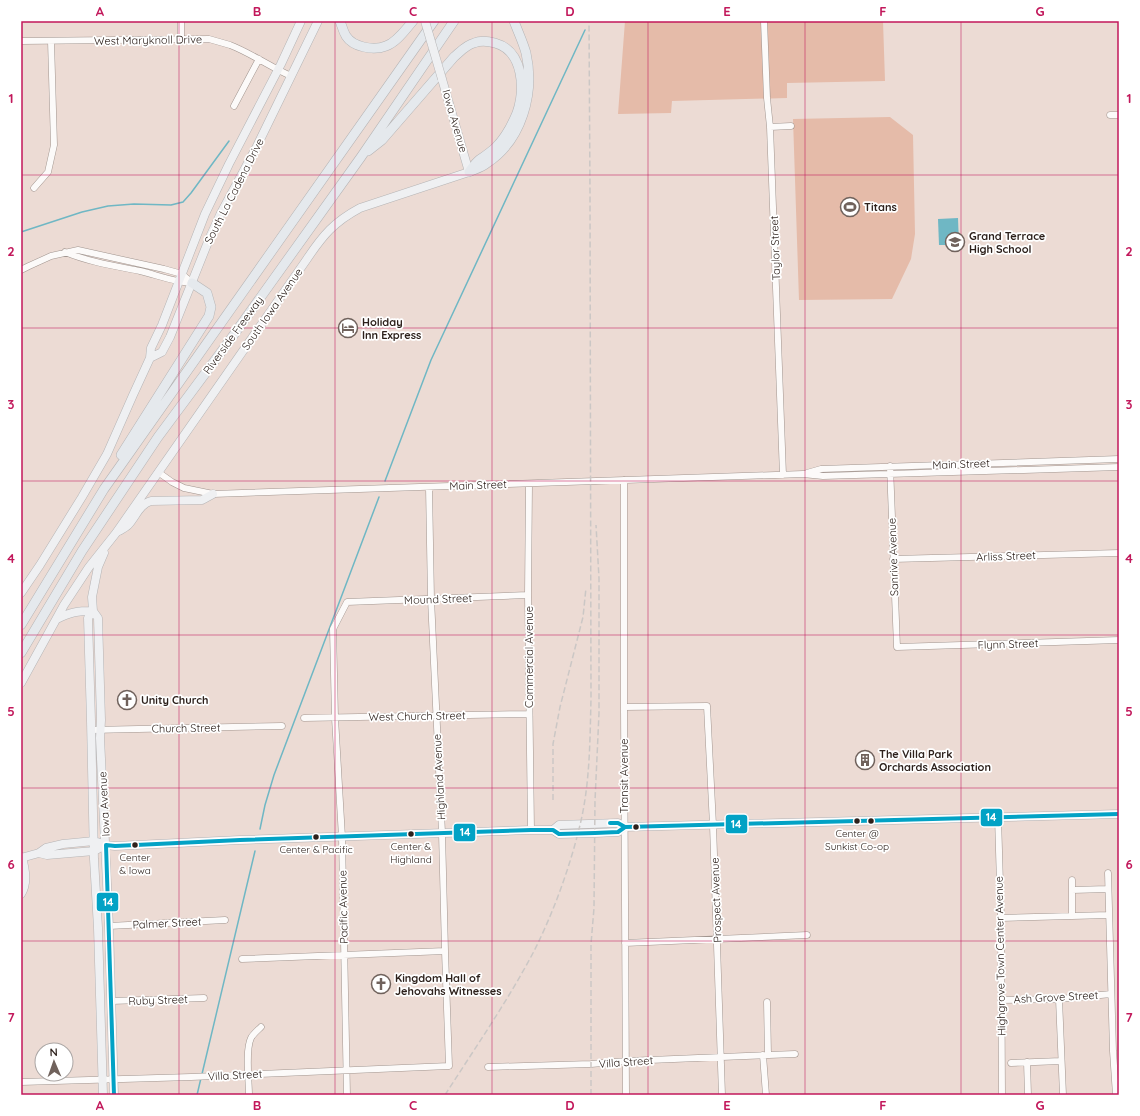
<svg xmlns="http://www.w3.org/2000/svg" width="1140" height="1116" viewBox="0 0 1140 1116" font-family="Quicksand,sans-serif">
  <rect width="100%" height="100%" fill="#ecdbd4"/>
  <!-- green -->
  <path fill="#e5bba9" d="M625,21H883L885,81L787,83V98L672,101L671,113L618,114Z
    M890,117L913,135L915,234L911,259L892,299L799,300L793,119Z"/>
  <!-- water -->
  <path fill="#6fb7c4" d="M958,218L959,245H939L938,219Z"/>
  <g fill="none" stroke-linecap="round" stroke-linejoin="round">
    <!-- stream -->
    <path stroke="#6fb7c4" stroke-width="1.5" d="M21,232L82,212L108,206L134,204L171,205L183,202L191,193L229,141
      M385,481L431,360L585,30
      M260,829L265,805L274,775L379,497
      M202,1074L255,851
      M197,1095L201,1078"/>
    <defs>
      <path id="minor" d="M181,21V40
        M764,21L767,98L770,127L783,475
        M21,41L209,39C216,41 223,43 230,45C251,53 270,67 291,76
        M234,106L259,59
        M1110,115H1119
        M770,127L791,126
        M34,188L48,172L54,145L51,41
        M65,252C89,262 115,266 140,271C157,275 174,282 192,283
        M21,270L29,266L51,256L78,250L164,269L182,274L192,283
        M890,466L897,647L1119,640
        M158,472L172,482L184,488L213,494L803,474L823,476L1119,467
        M807,473L821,469L1119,459
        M624,480V707L626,1095
        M529,484L528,595L531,830
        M893,559L1119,553
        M624,707L707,706L713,825L722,1095
        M304,718L529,714
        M91,730L282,726
        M998,817L1001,918L1002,1095
        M1108,873L1113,1051L1116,1095
        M1072,880V916
        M1072,890L1108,889
        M1001,918L1109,915
        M109,926L225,920
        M625,943L807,935
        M242,959L445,951
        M1059,999L1063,1095
        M1001,1000L1059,999L1111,994
        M111,1001L204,998
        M767,1002L768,1055
        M763,1055L766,1095
        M1027,1062L1028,1095
        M1011,1063L1061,1061
        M488,1067L591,1064L626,1061L795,1054
        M21,1082L191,1077L449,1066L445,951L442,833L431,599L429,487
        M249,1095C249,1081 245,1050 251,1038C253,1034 258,1030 261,1027
        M347,1095L342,837L335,718L333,629L347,602L528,595"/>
      <path id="major" d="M150,358L162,352L170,337L210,237L220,215L256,148L318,21
        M119,531C122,529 127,527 129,524C136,516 140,504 151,501L202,500L213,494
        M21,593L40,565L82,497L107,454L133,395L150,358L151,348L162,325L205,214L229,164L281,64L301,21
        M93,611L98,618L101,720L100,738L109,926L114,1095
        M57,619C71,612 77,611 93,611
        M21,683L64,605L89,567L116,533L307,259C323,235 334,222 360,208L469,172L442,79
        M553,830L559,825L618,823L625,827L1119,814
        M39,853L47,855L94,851L98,849
        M21,858L39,853L46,848L63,844L94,841L106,845L115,846L240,840L531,830H553L559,834L595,833L618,832L625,827
        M21,894C28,883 25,869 22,857
        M103,1095L98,928L94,859L91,721L88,618L93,611L92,597L98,567L104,553"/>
      <path id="highway" d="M340,21C342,26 343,31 346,36C353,47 373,51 386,46C397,42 405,30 413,21
        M368,151L382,140L454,57C461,51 466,45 474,43C481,40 488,41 495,43C524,51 525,90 517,113C512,125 505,138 496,147C491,152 485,156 479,160C475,163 472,168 469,172
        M471,171C476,169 482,167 487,163C522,140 535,93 526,53C523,42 518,32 514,21
        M121,455L209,316L211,307L207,293L192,283
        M21,625L104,489L434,21
        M21,653L82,551L158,437L230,340L361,157L454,21"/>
    </defs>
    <!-- minor casing -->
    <use href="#minor" stroke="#a1958f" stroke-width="7"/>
    <!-- major casing -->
    <use href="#major" stroke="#b5b4b5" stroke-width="9"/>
    <!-- highway casing -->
    <use href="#highway" stroke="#b5b4b5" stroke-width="10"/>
    <!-- minor -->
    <use href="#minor" stroke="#fcfaf9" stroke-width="6"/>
    <!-- major -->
    <use href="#major" stroke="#eff0f2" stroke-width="8"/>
    <!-- highway -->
    <use href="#highway" stroke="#e5e9ed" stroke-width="9"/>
    <!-- rail -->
    <path stroke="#cbc7c5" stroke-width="1.5" stroke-dasharray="6 3" stroke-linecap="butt" d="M553,800V744L560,707L583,617L586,588
      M445,1095C475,1048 507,1002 533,953C553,914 570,867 580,825C590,784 590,740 591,698L590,193L589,21
      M591,1095V944L594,908L595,801L599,713V578L596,525"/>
    <defs>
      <path id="major-bridge" d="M425,21L442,79"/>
    </defs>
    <!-- major-bridge casing -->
    <use href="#major-bridge" stroke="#b5b4b5" stroke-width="9" stroke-linecap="butt"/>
    <!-- major-bridge -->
    <use href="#major-bridge" stroke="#eff0f2" stroke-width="8"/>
    <defs>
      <path id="bus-1" d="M610,823H618L625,827L1119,814
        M114,1095L106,845L115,846L240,840L531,830H553L559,834L595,833L618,832L625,827"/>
    </defs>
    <!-- bus-1 casing -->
    <use href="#bus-1" stroke="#fff" stroke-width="7"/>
    <!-- bus-1 -->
    <use href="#bus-1" stroke="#02a2c5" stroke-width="4"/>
  </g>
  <!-- grid -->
  <path fill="none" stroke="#c2185b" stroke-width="1" stroke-opacity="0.55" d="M179,21V1095M335,21V1095M492,21V1095M648,21V1095M805,21V1095M961,21V1095M21,175H1119M21,328H1119M21,481H1119M21,635H1119M21,788H1119M21,941H1119"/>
  <!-- icons -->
  <defs>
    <symbol id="stadium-ring" viewBox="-11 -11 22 22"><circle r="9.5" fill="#fff" stroke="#70625c" stroke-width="1.5"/><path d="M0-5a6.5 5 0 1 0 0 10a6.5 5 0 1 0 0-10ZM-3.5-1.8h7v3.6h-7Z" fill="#70625c"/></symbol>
    <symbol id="school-ring" viewBox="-11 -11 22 22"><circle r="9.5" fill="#fff" stroke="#70625c" stroke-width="1.5"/><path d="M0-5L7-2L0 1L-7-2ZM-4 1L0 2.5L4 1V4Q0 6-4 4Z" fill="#70625c"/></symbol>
    <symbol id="hotel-ring" viewBox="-11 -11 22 22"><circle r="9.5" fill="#fff" stroke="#70625c" stroke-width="1.5"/><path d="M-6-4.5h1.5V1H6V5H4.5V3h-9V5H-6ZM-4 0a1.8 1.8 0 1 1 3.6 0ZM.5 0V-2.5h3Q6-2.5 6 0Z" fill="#70625c"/></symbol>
    <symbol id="church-ring" viewBox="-11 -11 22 22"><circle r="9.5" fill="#fff" stroke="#70625c" stroke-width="1.5"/><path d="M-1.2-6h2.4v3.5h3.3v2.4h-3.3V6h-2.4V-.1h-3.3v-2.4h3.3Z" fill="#70625c"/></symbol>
    <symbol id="building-ring" viewBox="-11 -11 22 22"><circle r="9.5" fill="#fff" stroke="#70625c" stroke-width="1.5"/><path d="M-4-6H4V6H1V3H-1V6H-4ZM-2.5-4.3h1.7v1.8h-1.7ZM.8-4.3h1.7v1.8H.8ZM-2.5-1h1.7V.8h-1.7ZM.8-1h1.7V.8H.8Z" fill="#70625c"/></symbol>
  </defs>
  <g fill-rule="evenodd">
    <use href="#stadium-ring" x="839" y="196" width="22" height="22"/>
    <use href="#school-ring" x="944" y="231" width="22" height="22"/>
    <use href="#hotel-ring" x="337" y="317" width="22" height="22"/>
    <use href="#church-ring" x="116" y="689" width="22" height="22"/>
    <use href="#building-ring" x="854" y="749" width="22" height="22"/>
    <use href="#church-ring" x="370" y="973" width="22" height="22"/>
  </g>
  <!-- markers -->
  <g fill="#2d211c" stroke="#fff" stroke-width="1.5">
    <circle cx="857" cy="821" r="3.5"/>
    <circle cx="871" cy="821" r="3.5"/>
    <circle cx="636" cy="827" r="3.5"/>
    <circle cx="411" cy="834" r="3.5"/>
    <circle cx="316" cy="837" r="3.5"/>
    <circle cx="135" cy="845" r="3.5"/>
  </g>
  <g text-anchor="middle" stroke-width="3.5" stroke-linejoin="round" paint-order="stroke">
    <!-- bus labels -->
    <g font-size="10" fill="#2d211c" stroke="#fff">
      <text x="857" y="837">Center @<tspan x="857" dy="13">Sunkist Co-op</tspan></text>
      <text x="411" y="850">Center &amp;<tspan x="411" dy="13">Highland</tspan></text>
      <text x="316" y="853">Center &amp; Pacific</text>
      <text x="135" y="861">Center<tspan x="135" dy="13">&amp; Iowa</tspan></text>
    </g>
    <!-- street labels -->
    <g font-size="11" fill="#2d211c" stroke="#fff">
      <text transform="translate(148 40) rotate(-1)" y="4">West Maryknoll Drive</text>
      <text transform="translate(455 121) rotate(74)" y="4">Iowa Avenue</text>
      <text transform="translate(234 191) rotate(-63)" y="4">South La Cadena Drive</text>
      <text transform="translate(775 248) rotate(-92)" y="4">Taylor Street</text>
      <text transform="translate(272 309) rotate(-55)" y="4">South Iowa Avenue</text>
      <text transform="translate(233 335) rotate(-54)" y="4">Riverside Freeway</text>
      <text transform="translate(961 464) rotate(-2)" y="4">Main Street</text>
      <text transform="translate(478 485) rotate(-2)" y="4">Main Street</text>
      <text transform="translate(1006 556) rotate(-2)" y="4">Arliss Street</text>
      <text transform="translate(893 557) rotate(-92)" y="4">Sanrive Avenue</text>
      <text transform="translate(438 599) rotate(-2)" y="4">Mound Street</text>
      <text transform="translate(1008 644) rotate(-2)" y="4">Flynn Street</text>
      <text transform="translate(529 657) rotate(-90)" y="4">Commercial Avenue</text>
      <text transform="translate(417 716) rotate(-1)" y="4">West Church Street</text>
      <text transform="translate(186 728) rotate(-1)" y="4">Church Street</text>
      <text transform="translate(624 776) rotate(-90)" y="4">Transit Avenue</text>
      <text transform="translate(439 777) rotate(-93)" y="4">Highland Avenue</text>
      <text transform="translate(104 804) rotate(-93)" y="4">Iowa Avenue</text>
      <text transform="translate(716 900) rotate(-92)" y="4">Prospect Avenue</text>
      <text transform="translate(343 907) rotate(-91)" y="4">Pacific Avenue</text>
      <text transform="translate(167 923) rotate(-3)" y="4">Palmer Street</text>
      <text transform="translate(1000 956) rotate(-91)" y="4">Highgrove Town Center Avenue</text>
      <text transform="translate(1056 997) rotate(-3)" y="4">Ash Grove Street</text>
      <text transform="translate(158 1000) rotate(-2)" y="4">Ruby Street</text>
      <text transform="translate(626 1062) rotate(-4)" y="4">Villa Street</text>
      <text transform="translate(235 1075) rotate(-3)" y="4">Villa Street</text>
    </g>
    <!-- poi labels -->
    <g font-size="11" font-weight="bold" fill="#2d211c" stroke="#fff" text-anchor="start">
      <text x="864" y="211">Titans</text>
      <text x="969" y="240">Grand Terrace<tspan x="969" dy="13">High School</tspan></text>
      <text x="362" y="326">Holiday<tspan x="362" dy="13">Inn Express</tspan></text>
      <text x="141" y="704">Unity Church</text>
      <text x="879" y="758">The Villa Park<tspan x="879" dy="13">Orchards Association</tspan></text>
      <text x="395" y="982">Kingdom Hall of<tspan x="395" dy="13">Jehovahs Witnesses</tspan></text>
    </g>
  </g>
  <g stroke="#fff" stroke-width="1.5">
    <rect x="980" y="808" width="23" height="19" rx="4" fill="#02a2c5"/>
    <rect x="725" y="814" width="23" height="20" rx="4" fill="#02a2c5"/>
    <rect x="453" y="823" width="23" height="19" rx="4" fill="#02a2c5"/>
    <rect x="96" y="892" width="23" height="20" rx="4" fill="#02a2c5"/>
  </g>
  <g font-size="11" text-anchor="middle" font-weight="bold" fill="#fff">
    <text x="991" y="821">14</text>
    <text x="736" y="828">14</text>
    <text x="465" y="836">14</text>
    <text x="108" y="906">14</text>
  </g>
  <!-- border -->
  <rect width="1140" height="1116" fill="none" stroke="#ffffff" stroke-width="44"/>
  <!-- north arrow -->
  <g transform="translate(54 1062) rotate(358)"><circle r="19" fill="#ffffff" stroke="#aba6a4"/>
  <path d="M0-3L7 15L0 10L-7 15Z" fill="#70625c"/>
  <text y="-6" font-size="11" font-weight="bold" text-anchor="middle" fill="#2d211c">N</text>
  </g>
  <rect x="22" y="22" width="1096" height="1072" fill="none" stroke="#c2185b" stroke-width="1.5"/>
  <g font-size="13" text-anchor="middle" font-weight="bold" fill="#c2185b">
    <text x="100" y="16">A</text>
    <text x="257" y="16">B</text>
    <text x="413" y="16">C</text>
    <text x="570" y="16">D</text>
    <text x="727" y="16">E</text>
    <text x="883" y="16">F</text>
    <text x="1040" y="16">G</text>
    <text x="11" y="103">1</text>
    <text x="1129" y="103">1</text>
    <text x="11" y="256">2</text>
    <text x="1129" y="256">2</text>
    <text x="11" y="409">3</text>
    <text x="1129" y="409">3</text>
    <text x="11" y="563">4</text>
    <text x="1129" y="563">4</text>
    <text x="11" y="716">5</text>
    <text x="1129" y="716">5</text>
    <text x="11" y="869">6</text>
    <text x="1129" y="869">6</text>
    <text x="11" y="1022">7</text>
    <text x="1129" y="1022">7</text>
    <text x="100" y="1110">A</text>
    <text x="257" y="1110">B</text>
    <text x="413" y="1110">C</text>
    <text x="570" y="1110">D</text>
    <text x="727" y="1110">E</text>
    <text x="883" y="1110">F</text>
    <text x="1040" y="1110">G</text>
  </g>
</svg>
